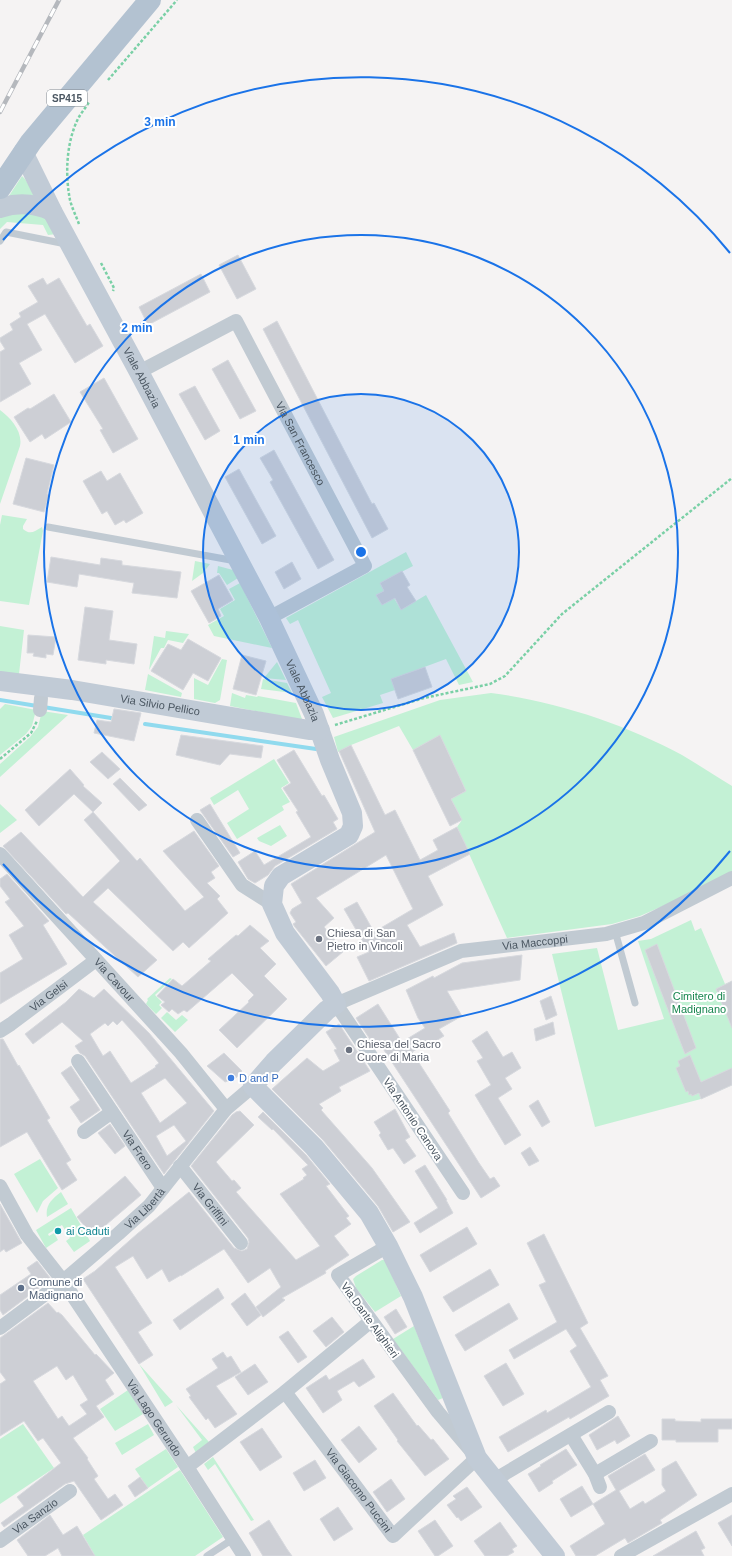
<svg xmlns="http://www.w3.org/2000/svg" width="732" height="1556" viewBox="0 0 732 1556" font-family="Helvetica,sans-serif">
  <rect width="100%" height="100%" fill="#f5f3f3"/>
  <!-- green -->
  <path fill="#c3f1d5" d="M22,176L25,179L39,201L7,199Z
    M7,211L45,214L57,234L48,235L43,225L7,222L0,229V217Z
    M0,410C11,418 23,432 20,446L0,504Z
    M2,515L27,519L23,526V529C30,535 34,532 42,527L43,531L29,605L0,601V525Z
    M406,552L413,566L380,583L384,591L376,595L382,605L394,598L401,610L426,595L473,682L459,685L446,659L392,679L395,690L380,695L383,703L333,718L322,697L331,693L298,620L290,624L286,618Z
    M195,561L210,564L203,573L192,581Z
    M218,566L233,570L238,578L227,585L219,573H217Z
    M240,583L272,648L214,636L208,625L224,616L220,609L235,600L229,589Z
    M0,626L24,630L19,674L0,672Z
    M166,631L189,634L183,643L168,640L164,648H161L149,670L154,636L165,638Z
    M222,659L227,660L220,700L215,703L194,699V678L208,685Z
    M277,662L286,680L264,678Z
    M148,674L182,693L181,697L145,690Z
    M263,679L287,683L292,693L261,689Z
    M232,693L245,698L246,695L257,697L258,696L296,703L302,719L301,720L230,706Z
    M491,693C555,701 625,724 682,755C699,765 715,776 732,786V873L672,902L640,916L612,924L507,938L457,827L462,820L451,799L466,791L440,736L413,750L399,726L351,745L338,752L334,737L440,700Z
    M5,704L36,710L32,726L26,734L0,755V709Z
    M42,711L68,715L0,777V764L30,737L38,727Z
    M274,759L289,783L281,788L290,802L282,806L284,810L237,839L227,823L249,809L238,790L214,805L210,798Z
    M0,804L17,820L0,833Z
    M280,825L287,836L271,846L259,841L257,838Z
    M691,920L695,931L701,928L725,984L732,981V1085L701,1099L595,1127L552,954L597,948L618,1030L664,1019L638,941L651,939Z
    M170,978L172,979L155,995L162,1002L159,1005L162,1008L156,1014L146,1004L148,1000L147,999Z
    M167,1012L176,1020L182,1015L188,1020L175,1032L161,1018Z
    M40,1159L58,1188L43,1201L37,1213L14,1174Z
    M61,1192L68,1204L47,1217C45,1205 52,1199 61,1192Z
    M71,1208L90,1241L74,1252L66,1241L70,1238L62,1225L48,1234L49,1236L54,1233L58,1240L46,1248L36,1230Z
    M382,1260H385L401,1296L375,1312L356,1288L353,1279L356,1276Z
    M414,1326L443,1398L438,1400L393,1339Z
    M139,1364L173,1402L165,1407Z
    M128,1390L143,1414L115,1431L100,1409Z
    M176,1405L209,1442L196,1453L193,1447L202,1440Z
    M23,1424L54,1468L0,1504V1439Z
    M148,1424L154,1435L122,1455L115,1443Z
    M166,1449L178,1467L148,1488L135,1469Z
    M213,1457L254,1520L251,1521L215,1464L208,1470L204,1464Z
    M180,1470L223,1537L195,1556H92L94,1554L83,1535Z"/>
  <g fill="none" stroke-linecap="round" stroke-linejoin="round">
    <!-- stream -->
    <path stroke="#90daee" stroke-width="4" d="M0,700L111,718
      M145,724L316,749"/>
  </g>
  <!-- building -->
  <path fill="#cdcfd5" stroke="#d7d9de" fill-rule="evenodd" d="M238,255L256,289L237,299L219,265Z
    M201,274L210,292L148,325L139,307Z
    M43,278L47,285L59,278L87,326L90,324L103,346L75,363L45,314L27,324L42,350L19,363L31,384L0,402V352L5,349L0,341V338L13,330L10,324L21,317L19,313L38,302L28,286Z
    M277,321L372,504L374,503L388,529L372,538L263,329Z
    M228,360L256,411L240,419L212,369Z
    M104,378L138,439L113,453L100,430L103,429L80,392Z
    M195,386L220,431L205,440L179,394Z
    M54,394L71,422L45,439L42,434L30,442L14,417L28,408L30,409Z
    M274,450L334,560L318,569L270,482L273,480L260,458Z
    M26,458L54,465L47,494L49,495L44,512L13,504Z
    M239,469L276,536L262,544L225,477Z
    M101,471L107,481L120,473L143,513L126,523L124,520L115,525L107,511L102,514L83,481Z
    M51,557L100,565L101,558L122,561V565L181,572L177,598L132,593L134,583L79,574L77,587L47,582Z
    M292,562L301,579L284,589L275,572Z
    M402,571L410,585L407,587L416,601L401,610L395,598L382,605L376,595L384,591L380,583Z
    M219,575L233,600L218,609L221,616L209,623L191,591Z
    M85,607L113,611L109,640L137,644L134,664L106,660V664L78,660Z
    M28,635L56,637L53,655L46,654V658L33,656L34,653H27Z
    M188,639L221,658L208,681L193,673L183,690L151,671L168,644L181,650Z
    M242,655L266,661L256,695L233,689Z
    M425,667L432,687L398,699L391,679Z
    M114,709L141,713L134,741L94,733L97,720L111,722Z
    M181,735L263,746L261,758L230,754L220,765L176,755Z
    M440,735L466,791L451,799L462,820L450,826L413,750Z
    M351,745L385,815L395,810L420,860L438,850L433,840L457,827L470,854L428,876L443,905L407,925L420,947L454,933L457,943L369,981L357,957L369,952L344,909L357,902L374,932L413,909L386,855L316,898L334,918L324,927L344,951L326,966L295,927L293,924L296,922L290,913L292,909L302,903L291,884L375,832L339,751Z
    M294,750L322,796L324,795L338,819L333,822L337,829L275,866L268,875L255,883L248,879L238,862L255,851L264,865L311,837L296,812L298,811L283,788L291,783L277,760Z
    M102,752L120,769L108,779L90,762Z
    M70,769L84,785L83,786L102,803L93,812L74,794L39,826L25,810Z
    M120,778L147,805L139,811L113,784Z
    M210,804L240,853L233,857L200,810Z
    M93,812L137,861L140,858L185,911L204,897L163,851L194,831L219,866L211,872L215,878L207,883L220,896L217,899L228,913L189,948L183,942L173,951L108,888L93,902L157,960L138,977L68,913L66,914L3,846L21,832L83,897L120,861L84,820Z
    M7,874L49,921L43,925L67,964L0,1004V973L23,959L9,935L24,926L5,902L10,899L0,886V879Z
    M250,925L269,941L260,948L276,964L264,976L287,999L237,1048L219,1030L249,1002L248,1001L254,995L232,973L187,1012L184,1010L178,1014L172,1009L169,1012L161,1005L165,1002L157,996L173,979L182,986L211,961L208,959L236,935L238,936Z
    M657,944L696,1048L685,1054L645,950Z
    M522,955L520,980L447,991L462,1016L439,1029L444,1036L434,1042L432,1040L412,1052L450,1111L448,1113L479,1163L490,1179L494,1177L500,1186L481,1198L380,1044L375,1047L356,1018L378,1004L402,1042L425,1028L418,1018L406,990L433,976L434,978L462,963Z
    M732,981V1028L716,989Z
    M79,989L94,998L104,989L149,1033L214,1111L164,1174L85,1056L80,1053L75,1046L83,1041L62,1022L33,1044L25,1034L66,1002ZM122,1020L140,1040L159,1063L155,1066L156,1067L131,1083L110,1051L103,1056L90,1034L105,1023L108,1026L113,1021L117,1025ZM165,1078L187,1103L160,1123L141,1093ZM174,1125L186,1141L167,1156L156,1136Z
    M551,996L557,1015L546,1020L540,1001Z
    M553,1022L555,1034L536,1041L534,1029Z
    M339,1024L370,1071L339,1087L341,1091L319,1104L323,1108L321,1110L372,1168L410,1222L393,1232L378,1206L323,1140L272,1089L307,1058L323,1071L340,1061L334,1050L337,1049L326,1032Z
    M487,1031L503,1057L512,1052L521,1068L505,1078L512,1089L498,1098L521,1135L505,1145L475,1095L491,1085L477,1061L483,1058L472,1041Z
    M0,1039H3L18,1066L19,1065L50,1118L47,1120L71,1160L66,1163L77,1180L62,1190L27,1132L0,1147Z
    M224,1053L242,1071L236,1078L225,1082L207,1066Z
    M690,1055L701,1082L732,1068V1085L701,1099L699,1093L692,1096L691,1094L689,1095L688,1091L686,1092L676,1068L680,1066L678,1061Z
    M71,1066L100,1110L81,1123L70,1107L80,1100L61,1073Z
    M538,1100L550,1122L542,1127L529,1106Z
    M395,1109L410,1137L405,1140L416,1156L404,1164L393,1148L388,1150L379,1135L381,1133L374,1122Z
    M240,1111L254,1125L216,1162L232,1181L234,1180L241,1188L236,1192L296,1260L320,1246L280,1194L304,1179L303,1178L307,1175L302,1169L308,1165L273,1129L272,1130L258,1117L263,1112L306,1155L330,1184L326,1186L349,1216L346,1218L351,1224L334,1236L349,1255L325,1271L326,1273L282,1298L285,1300L263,1317L256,1307L281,1287L270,1268L248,1283L224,1249L181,1276V1275L169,1282L162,1269L147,1279L133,1256L115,1267L152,1323L138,1332L153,1355L139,1364L83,1279L95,1271L137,1234L189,1192L234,1248L242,1251L247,1249L249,1242L248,1238L191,1166L232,1115L236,1112Z
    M110,1124L125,1146L115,1154L98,1133Z
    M530,1147L539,1161L529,1166L521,1153Z
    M425,1165L447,1200H446L453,1213L420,1233L414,1223L438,1208L415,1171Z
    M125,1176L141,1195L93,1236L77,1217Z
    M0,1204L22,1243L6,1252L4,1249L0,1252Z
    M467,1227L477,1244L430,1272L420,1255Z
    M544,1234L588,1323L580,1328L608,1376L600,1380L609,1396L570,1419L569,1417L508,1452L499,1437L546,1410L547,1413L591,1387L570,1351L577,1346L566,1329L514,1359L509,1350L557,1322L539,1285L546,1282L527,1243Z
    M37,1261L51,1279L3,1315L0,1310V1295L31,1274L27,1268Z
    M490,1269L499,1285L453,1312L443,1297Z
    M218,1288L224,1298L180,1330L173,1320Z
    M245,1293L261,1315L247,1326L231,1304Z
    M48,1303L57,1313L58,1312L62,1315L95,1355L96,1354L114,1373L105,1380L114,1394L96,1406L104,1417L73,1438L88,1458L87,1459L98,1476L94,1479L108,1499L115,1494L123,1505L101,1520L74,1481L65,1484L4,1527L1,1523L24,1506L17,1497L61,1463L43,1438L38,1441L24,1421L0,1436V1384L6,1380L0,1372V1338ZM57,1366L66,1380L73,1375L88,1400L80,1405L87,1414L69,1426L62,1416L58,1419L33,1381Z
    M509,1303L518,1319L465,1351L455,1335Z
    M396,1309L407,1327L395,1334L384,1317Z
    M332,1317L344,1332L326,1347L313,1331Z
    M288,1331L307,1357L298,1363L279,1337Z
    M223,1352L227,1358L231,1356L241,1372L216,1386L237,1414L215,1428L208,1418L206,1420L189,1397L191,1396L186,1389L218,1368L212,1359Z
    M363,1359L375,1377L359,1387L354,1381L337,1391L342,1400L323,1413L306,1388L326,1375L329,1380Z
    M506,1363L524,1394L503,1406L484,1376Z
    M255,1364L268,1382L248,1395L235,1377Z
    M393,1393L417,1426L418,1425L431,1440L433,1439L449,1459L425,1476L397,1441L398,1440L374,1406Z
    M618,1416L630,1436L617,1444L615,1440L597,1450L589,1435Z
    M662,1419H675V1421L701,1422V1419H732V1429H718V1442H676V1440H662Z
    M359,1426L377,1449L359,1463L341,1440Z
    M262,1428L282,1457L260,1471L240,1442Z
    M566,1449L577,1465L552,1481L553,1483L539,1492L528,1474L541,1466L540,1465Z
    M645,1454L655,1470L619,1491L630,1509L643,1501L645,1504L666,1491L662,1485V1469L676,1461L697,1495L660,1520L662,1523L628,1543L625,1538L595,1556H576L570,1546L605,1524L593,1504L616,1490L608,1476Z
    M315,1460L326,1478L304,1491L293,1473Z
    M140,1477L148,1488L135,1497L128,1486Z
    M391,1479L405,1499L387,1512L373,1492Z
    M582,1486L593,1504L571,1517L560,1499Z
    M467,1487L482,1507L461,1521L458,1517L457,1518L447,1505L456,1499L453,1496Z
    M338,1507L353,1529L334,1541L320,1519Z
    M50,1515L63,1535L77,1526L95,1556H62L58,1548L45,1556H28L17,1540Z
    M732,1515V1546L718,1523Z
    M269,1520L287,1549L292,1556H263L249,1533Z
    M435,1520L453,1546L438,1556H435L418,1531Z
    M500,1522L517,1546L512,1549L514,1552L507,1556H485L474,1541Z
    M696,1531L705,1548L701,1550L704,1556H653Z"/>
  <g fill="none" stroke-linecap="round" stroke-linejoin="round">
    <!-- path -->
    <path stroke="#7ad0a6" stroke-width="2.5" stroke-dasharray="3 2" stroke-linecap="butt" d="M108,80L177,0
      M79,224C76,216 72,208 70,200C65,175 66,141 79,117C82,112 86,107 89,102
      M101,263L114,288L113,291
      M335,725L424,698L490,684L505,676L562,614L732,478
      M0,759L31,733L37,721"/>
    <!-- lane -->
    <path stroke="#c1cad2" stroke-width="7" d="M0,241L6,232L66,244
      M48,527L236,561
      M615,931L635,1003
      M207,1556L233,1539"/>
    <!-- street -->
    <g stroke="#c1cad2" stroke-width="14">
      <path id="s1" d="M139,372L236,321L365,566L269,618"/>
      <path d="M40,710L41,698"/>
      <path d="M197,820L242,885L272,904"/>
      <path id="s2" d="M0,854L181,1053L226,1109"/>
      <path id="s3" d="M0,1031L11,1024L96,960"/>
      <path id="s4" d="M78,1061L163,1188"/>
      <path d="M84,1132L112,1112"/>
      <path id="s5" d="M180,1166L241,1243"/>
      <path id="s6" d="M0,1186L27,1235L63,1281L187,1467L244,1556"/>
      <path id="s7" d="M463,1193L336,1004L461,951L606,934L644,923L732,878"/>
      <path id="s8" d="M0,1328L63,1281L118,1234L149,1206L226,1109L253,1086"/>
      <path id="s9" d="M285,1392L393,1536L477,1458L438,1412L338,1275L388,1246"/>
      <path d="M571,1435L595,1474L600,1487"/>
      <path d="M187,1467L285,1392L371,1321"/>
      <path d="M595,1474L651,1441"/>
      <path d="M494,1480L609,1412"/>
      <path id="s10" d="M0,1541L70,1491"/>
      <path d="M621,1556L732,1494"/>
    </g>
    <!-- secondary -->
    <g stroke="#c1cbd6" stroke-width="20">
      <path id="s11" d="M23,152L52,211L139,372L269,618L314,714L330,760L352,813L353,826L349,835L281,876L274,886L272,904L285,933L330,993L336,1004L327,1010L274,1062L253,1086L314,1147L369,1213L388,1246L413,1297L477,1458L555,1556"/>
      <path d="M0,208C18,202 34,203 52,211"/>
      <path id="s12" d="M0,681L72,690L309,730H320"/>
    </g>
    <!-- primary -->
    <path stroke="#b3c2d1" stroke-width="22" d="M0,188L31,142L150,0"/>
    <defs>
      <path id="rail" d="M0,112L59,0"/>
    </defs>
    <!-- rail casing -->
    <use href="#rail" stroke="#b5b8bd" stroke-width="4.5"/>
    <!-- rail -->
    <use href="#rail" stroke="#fff" stroke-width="3" stroke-dasharray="9" stroke-linecap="butt"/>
  </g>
  <!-- distance rings -->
  <circle cx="361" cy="552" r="158" fill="#1a73e8" fill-opacity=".12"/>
  <g fill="none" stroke="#1a73e8" stroke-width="2">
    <circle cx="361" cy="552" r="158"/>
    <circle cx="361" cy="552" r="317"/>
    <path d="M730 851A475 475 0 0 1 3 864M3 240A475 475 0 0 1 730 253"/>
  </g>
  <!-- markers -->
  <g fill="#6b7280" stroke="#fff" stroke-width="1.5">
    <circle cx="319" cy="939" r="4"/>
    <circle cx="349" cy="1050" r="4"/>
  </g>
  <circle fill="#3f7fe0" stroke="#fff" stroke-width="1.5" cx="231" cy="1078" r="4"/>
  <circle fill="#0f9aa8" stroke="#fff" stroke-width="1.5" cx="58" cy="1231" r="4"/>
  <circle fill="#5c6f8a" stroke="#fff" stroke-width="1.5" cx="21" cy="1288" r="4"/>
  <g text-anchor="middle" stroke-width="4" stroke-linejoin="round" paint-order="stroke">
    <!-- shield labels -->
    <rect fill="#fff" stroke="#808990" stroke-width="1" x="47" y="90" width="40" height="16" rx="3"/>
    <g font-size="10" font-weight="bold" fill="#4a5661">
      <text x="67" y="102">SP415</text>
    </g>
    <!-- street labels -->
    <g font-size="11" fill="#4a5661" stroke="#fff">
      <text dy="4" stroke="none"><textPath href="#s11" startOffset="255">Viale Abbazia</textPath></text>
      <text dy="4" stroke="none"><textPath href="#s1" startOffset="248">Via San Francesco</textPath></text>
      <text dy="4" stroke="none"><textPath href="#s11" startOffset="607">Viale Abbazia</textPath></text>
      <text dy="4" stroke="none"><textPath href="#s12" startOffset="162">Via Silvio Pellico</textPath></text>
      <text dy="4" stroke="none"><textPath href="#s7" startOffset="438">Via Maccoppi</textPath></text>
      <text dy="4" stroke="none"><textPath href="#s2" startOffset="170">Via Cavour</textPath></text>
      <text dy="4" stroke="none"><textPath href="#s3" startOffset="60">Via Gelsi</textPath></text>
      <text transform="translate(413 1119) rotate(56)" y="4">Via Antonio Canova</text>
      <text dy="4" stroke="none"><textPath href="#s4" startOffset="107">Via Frero</textPath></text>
      <text dy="4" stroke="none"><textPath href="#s5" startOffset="49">Via Griffini</textPath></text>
      <text dy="4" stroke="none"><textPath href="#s8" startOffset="188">Via Libertà</textPath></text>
      <text transform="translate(370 1320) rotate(54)" y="4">Via Dante Alighieri</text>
      <text dy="4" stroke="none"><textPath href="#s6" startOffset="279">Via Lago Gerundo</textPath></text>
      <text dy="4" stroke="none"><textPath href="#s9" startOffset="123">Via Giacomo Puccini</textPath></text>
      <text dy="4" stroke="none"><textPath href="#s10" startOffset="43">Via Sanzio</textPath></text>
    </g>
    <!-- worship labels -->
    <g font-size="11" fill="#5b616d" stroke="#fff" text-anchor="start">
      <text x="327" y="937">Chiesa di San<tspan x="327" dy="13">Pietro in Vincoli</tspan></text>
      <text x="357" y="1048">Chiesa del Sacro<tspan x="357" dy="13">Cuore di Maria</tspan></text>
    </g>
    <!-- park labels -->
    <g font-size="11" fill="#17864f" stroke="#fff">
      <text x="699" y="1000">Cimitero di<tspan x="699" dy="13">Madignano</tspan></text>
    </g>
    <!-- shop labels -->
    <g font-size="11" fill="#366cbe" stroke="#fff" text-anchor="start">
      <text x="239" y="1082">D and P</text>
    </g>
    <!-- culture labels -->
    <g font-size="11" fill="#0d838f" stroke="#fff" text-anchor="start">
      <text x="66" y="1235">ai Caduti</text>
    </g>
    <!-- service labels -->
    <g font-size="11" fill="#4e5e75" stroke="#fff" text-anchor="start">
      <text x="29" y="1286">Comune di<tspan x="29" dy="13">Madignano</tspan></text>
    </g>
  </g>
  <circle cx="361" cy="552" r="6" fill="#1a73e8" stroke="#fff" stroke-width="2"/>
  <g font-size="12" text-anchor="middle" font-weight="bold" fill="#1a73e8" stroke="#fff" stroke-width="4" stroke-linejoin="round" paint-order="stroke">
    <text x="160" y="126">3 min</text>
    <text x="137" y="332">2 min</text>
    <text x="249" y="444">1 min</text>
  </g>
</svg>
